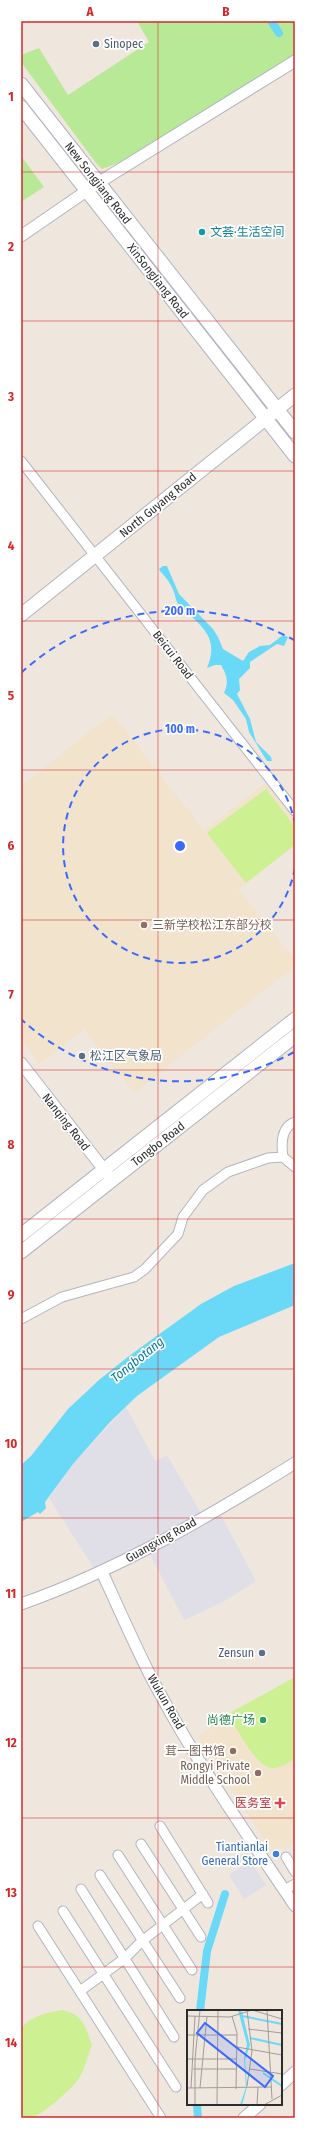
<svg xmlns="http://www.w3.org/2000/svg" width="316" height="2139" viewBox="0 0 316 2139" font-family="'Fira Sans Condensed','Noto Sans SC',sans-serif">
  <rect width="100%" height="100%" fill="#efe6de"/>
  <!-- industrial -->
  <path fill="#e0dee7" d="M126,1407L155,1461L167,1455L202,1515L95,1570L49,1498L73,1464Z
    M221,1515L256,1581L223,1602L184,1620L150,1554Z
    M250,1861L266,1885L244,1899L229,1875Z"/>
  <!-- education -->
  <path fill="#f1e3cc" d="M112,714L204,830L266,783L295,820V844L238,889L295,960V966L134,1093L84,1029L40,1064L21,1040V786Z
    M295,1677V1843L283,1850L281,1846L272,1851L197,1737L229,1717L228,1714Z"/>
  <!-- green -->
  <path fill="#b7e996" d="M137,21H295V55L126,160L102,169L96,163L21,62V55L39,48L68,95L149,42Z
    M21,156L44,187L21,202Z"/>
  <!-- pitch -->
  <path fill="#cdf092" d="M266,789L295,827V845L246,883L207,833Z
    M295,1677V1759C288,1763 281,1768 272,1768C256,1767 236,1727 228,1714Z
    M63,2010C84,2015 85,2027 92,2045C88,2055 85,2067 80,2077C73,2088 43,2115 30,2118C28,2119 24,2118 21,2118V2028C33,2015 46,2013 63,2010Z"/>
  <!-- water -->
  <path fill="#6ad9f7" d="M163,566H167L179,594L213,629L218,637L223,649L243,661L249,652L260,646L270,645L283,635L288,637L284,646L277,644L250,662V668L239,679L240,690L237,694L250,719L256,742L271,757L272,761H267L249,732L246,719L233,700L224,693C229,682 227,675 221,665H215L207,668C221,635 198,624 178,604C176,601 175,595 174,592C171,584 166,577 160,571L159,569Z
    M295,1263V1305L219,1337L137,1396L110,1422L73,1464L45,1502L46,1508L40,1514L38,1512L21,1522V1465L31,1456L68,1409L99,1380L129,1356L201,1304L234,1286Z"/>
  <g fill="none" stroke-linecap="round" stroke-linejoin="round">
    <!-- canal -->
    <path stroke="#6ad9f7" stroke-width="8" d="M271,21L279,33
      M200,2011L207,1951L225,1894
      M197,2104L198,2118"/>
    <defs>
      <path id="minor" d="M21,461L295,811
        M283,1157C281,1143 281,1127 295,1122
        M21,1319L62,1297L134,1277L145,1269L178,1234L183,1217L203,1190L228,1172L268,1158L283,1157L295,1167
        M160,1826L208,1903
        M141,1844L201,1937
        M118,1855L192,1970
        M286,1857L295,1872
        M100,1875L180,1998
        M81,1889L174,2037
        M284,1890L295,1884
        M63,1911L176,2087
        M38,1926L161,2118
        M80,1991L124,1959L142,1941L203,1894"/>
      <path id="tertiary" d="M21,236L98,183L295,61
        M21,1063L109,1176
        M102,1572C117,1605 132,1639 148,1671C190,1753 244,1830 295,1906
        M21,1604C118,1570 208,1517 295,1463
        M281,2085L295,2072
        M244,2118L260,2104"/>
      <path id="secondary" d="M21,84L295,432
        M21,107L295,456
        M21,615L295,395
        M21,1235L295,1019
        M21,1252L295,1036"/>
    </defs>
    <!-- minor casing -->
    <use href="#minor" stroke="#b2b5c1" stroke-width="11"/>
    <!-- tertiary casing -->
    <use href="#tertiary" stroke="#b2b5c1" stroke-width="13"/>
    <!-- secondary casing -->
    <use href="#secondary" stroke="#b2b5c1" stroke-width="15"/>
    <!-- minor -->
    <use href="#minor" stroke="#fff" stroke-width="9"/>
    <!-- tertiary -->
    <use href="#tertiary" stroke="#fff" stroke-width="11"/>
    <!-- secondary -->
    <use href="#secondary" stroke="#fff" stroke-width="13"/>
  </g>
  <!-- grid -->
  <path fill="none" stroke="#d62828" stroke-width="1" stroke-opacity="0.55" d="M158,21V2118M21,172H295M21,321H295M21,471H295M21,621H295M21,770H295M21,920H295M21,1070H295M21,1219H295M21,1369H295M21,1518H295M21,1668H295M21,1818H295M21,1967H295"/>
  <!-- distance rings -->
  <g fill="none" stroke="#3a69ff" stroke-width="2" stroke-dasharray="7 5">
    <path d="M295 868A117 117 0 1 1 295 824"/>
    <path d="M294 1052A235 235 0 0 1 21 1019M21 673A235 235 0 0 1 294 640"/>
  </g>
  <!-- markers -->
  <g fill="#5c6f8a" stroke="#fff" stroke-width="1.5">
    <circle cx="96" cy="44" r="4"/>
    <circle cx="82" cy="1056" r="4"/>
    <circle cx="262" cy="1653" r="4"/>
  </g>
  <circle fill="#0f9aa8" stroke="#fff" stroke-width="1.5" cx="202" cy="232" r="4"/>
  <g fill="#8d6e63" stroke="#fff" stroke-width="1.5">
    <circle cx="144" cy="925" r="4"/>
    <circle cx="233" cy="1751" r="4"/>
    <circle cx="258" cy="1773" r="4"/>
  </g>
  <circle fill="#2e9e5b" stroke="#fff" stroke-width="1.5" cx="263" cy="1720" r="4"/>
  <path fill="#e0444e" stroke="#fff" stroke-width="1.5" d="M278 1797h4v4h4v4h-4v4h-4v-4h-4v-4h4z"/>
  <circle fill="#3f7fe0" stroke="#fff" stroke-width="1.5" cx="276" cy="1854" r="4"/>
  <g text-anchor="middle" stroke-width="3.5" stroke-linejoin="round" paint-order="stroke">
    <!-- service labels -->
    <g font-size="12" fill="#4e5e75" stroke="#fff" text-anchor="start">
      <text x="104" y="48">Sinopec</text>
      <text x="90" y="1060">松江区气象局</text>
      <text x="254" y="1657" text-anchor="end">Zensun</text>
    </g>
    <!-- street labels -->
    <g font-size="12" fill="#2c2c2c" stroke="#fff">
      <text transform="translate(98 183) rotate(52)" y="4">New Songjiang Road</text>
      <text transform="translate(158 281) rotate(52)" y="4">XinSongJiang Road</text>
      <text transform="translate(158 505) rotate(-39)" y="4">North Guyang Road</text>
      <text transform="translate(173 655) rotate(52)" y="4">Beicui Road</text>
      <text transform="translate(66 1122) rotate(52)" y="4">Nanqing Road</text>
      <text transform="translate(158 1144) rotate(-38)" y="4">Tongbo Road</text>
      <text transform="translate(161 1540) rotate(-29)" y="4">Guangxing Road</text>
      <text transform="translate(166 1702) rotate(60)" y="4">Wukun Road</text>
    </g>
    <!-- culture labels -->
    <g font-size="12" fill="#0d838f" stroke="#fff" text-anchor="start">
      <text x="210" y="236">文荟·生活空间</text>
    </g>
    <!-- education labels -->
    <g font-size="12" fill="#785e54" stroke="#fff" text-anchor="end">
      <text x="152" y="929" text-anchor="start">三新学校松江东部分校</text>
      <text x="225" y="1755">茸一图书馆</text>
      <text x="250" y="1770">Rongyi Private<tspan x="250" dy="14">Middle School</tspan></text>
    </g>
    <!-- leisure labels -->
    <g font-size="12" fill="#27864d" stroke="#fff" text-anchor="end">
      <text x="255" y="1724">尚德广场</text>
    </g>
    <!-- health labels -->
    <g font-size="12" fill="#be3a42" stroke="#fff" text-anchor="end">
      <text x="271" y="1807">医务室</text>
    </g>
    <!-- shop labels -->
    <g font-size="12" fill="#366cbe" stroke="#fff" text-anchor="end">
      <text x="268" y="1851">Tiantianlai<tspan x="268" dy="14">General Store</tspan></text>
    </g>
    <!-- water labels -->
    <g font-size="13" font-style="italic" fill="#0479a8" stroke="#fff">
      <text transform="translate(137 1359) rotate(-39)" y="5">Tongbotang</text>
    </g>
  </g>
  <!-- overview -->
  <g transform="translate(187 2010)">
    <rect width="95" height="95" fill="#efe6de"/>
    <path d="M51,0L55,2L63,35L58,50L60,77L55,95H53L59,77L57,49L60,34Z" fill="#6ad9f7"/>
    <path fill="none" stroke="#6ad9f7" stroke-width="2" d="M55,6L95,14M63,28L95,35M76,63L95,76"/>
    <path fill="none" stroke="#a19c97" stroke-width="1" d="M60,0L65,41L60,76M80,0L85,89M0,6L43,7L65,0L95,9M45,6L50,23L49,79M61,19L95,23M0,25H50M50,37L95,45M0,49H50M6,59H50M63,59L95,64M0,78L84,77M4,78L8,6M13,78L20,6M8,95V49L13,0M30,95L31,0M70,95L71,77M77,95L95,85"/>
    <path fill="#3a69ff" fill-opacity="0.15" stroke="#3a69ff" stroke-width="2" d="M18,13L86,66L78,77L10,23Z"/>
    <rect width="95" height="95" fill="none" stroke="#2c2c2c" stroke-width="2"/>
  </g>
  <circle cx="180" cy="846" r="6" fill="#3a69ff" stroke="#fff" stroke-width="2"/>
  <g font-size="12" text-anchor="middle" font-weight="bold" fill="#3a69ff" stroke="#fff" stroke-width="3.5" stroke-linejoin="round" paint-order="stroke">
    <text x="180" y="615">200 m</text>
    <text x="180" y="733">100 m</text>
  </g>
  <!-- border -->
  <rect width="316" height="2139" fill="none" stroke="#ffffff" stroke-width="44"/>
  <rect x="22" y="22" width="272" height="2095" fill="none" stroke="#d62828" stroke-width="1.5"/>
  <g font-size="13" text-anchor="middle" font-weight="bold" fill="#d62828">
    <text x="90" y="16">A</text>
    <text x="226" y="16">B</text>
    <text x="11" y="101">1</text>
    <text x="11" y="251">2</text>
    <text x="11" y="401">3</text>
    <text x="11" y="550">4</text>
    <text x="11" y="700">5</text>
    <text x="11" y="850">6</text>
    <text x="11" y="999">7</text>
    <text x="11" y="1149">8</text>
    <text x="11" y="1299">9</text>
    <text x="11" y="1448">10</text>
    <text x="11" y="1598">11</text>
    <text x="11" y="1747">12</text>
    <text x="11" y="1897">13</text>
    <text x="11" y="2047">14</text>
  </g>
</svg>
